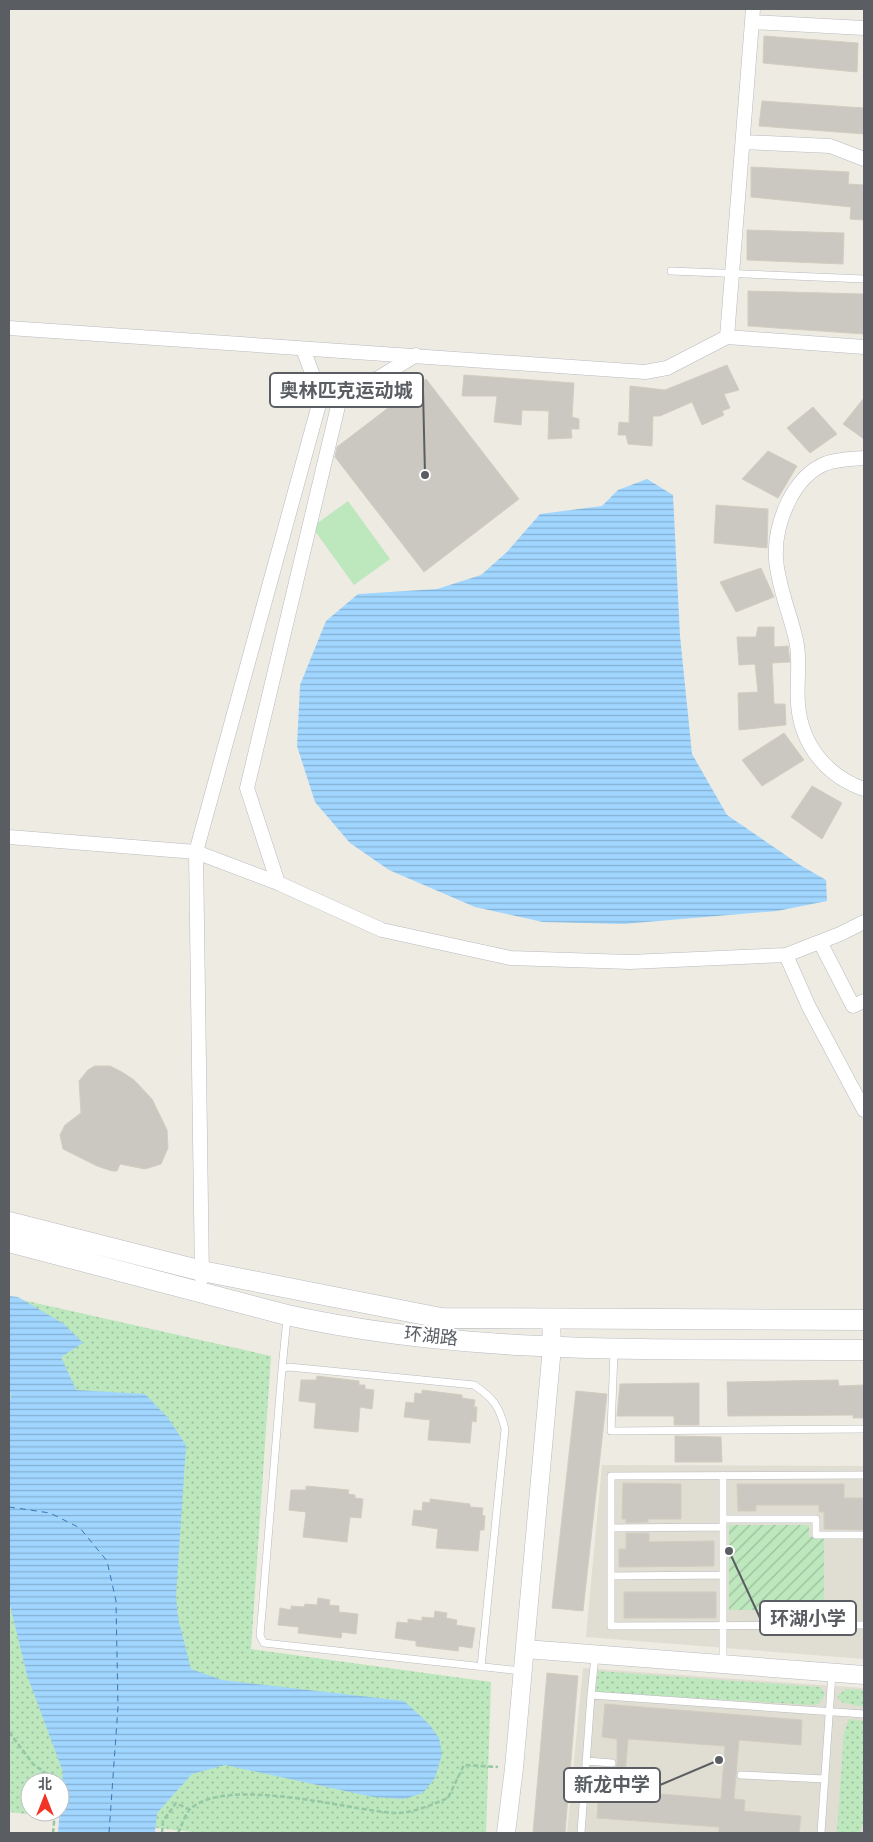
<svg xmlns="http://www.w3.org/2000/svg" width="873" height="1842" viewBox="0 0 873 1842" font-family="Jost,'Noto Sans SC',sans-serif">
  <defs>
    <pattern id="grass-dots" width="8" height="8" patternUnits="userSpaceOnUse" patternTransform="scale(1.25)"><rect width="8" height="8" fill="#bde7bd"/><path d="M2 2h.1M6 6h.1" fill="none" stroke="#9dbe9d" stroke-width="1.8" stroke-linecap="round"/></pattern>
    <pattern id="garden-furrows" width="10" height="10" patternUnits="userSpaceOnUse" patternTransform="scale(1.25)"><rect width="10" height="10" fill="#bde7bd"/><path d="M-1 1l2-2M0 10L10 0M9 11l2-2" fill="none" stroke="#9dbe9d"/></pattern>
    <pattern id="water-rules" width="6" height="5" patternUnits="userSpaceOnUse" patternTransform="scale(1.25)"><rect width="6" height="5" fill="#a0d6ff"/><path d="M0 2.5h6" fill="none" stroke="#85b1d2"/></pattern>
  </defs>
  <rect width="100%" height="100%" fill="#eeebe2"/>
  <!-- education -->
  <path fill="#e0ddd2" d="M602,1465L864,1466V1659L586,1637Z
    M583,1668L864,1688V1833H567Z"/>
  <!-- grass -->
  <path fill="url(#grass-dots)" fill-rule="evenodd" d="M9,1297L271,1356L251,1649L491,1682L486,1833H202L9,1812ZM30,1782H60V1812H30Z
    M598,1671L820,1687L825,1694L819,1704L812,1705L596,1692Z
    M846,1689L864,1690V1707L841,1702L837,1696Z
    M849,1719L864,1721V1822L859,1833H837L844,1732Z"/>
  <!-- garden -->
  <path fill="url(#garden-furrows)" d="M729,1525H809V1537H824V1610H729Z"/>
  <!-- pitch -->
  <path fill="#bde7bd" d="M348,501L390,559L354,585L312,527Z"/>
  <!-- water -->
  <path fill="url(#water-rules)" d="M647,479L673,495L680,636L692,754L727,815L800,865L826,880L827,901L777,911L623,924L543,922L475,907L389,870L350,843L315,802L297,746L300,685L326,621L358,594L437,589L481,575L507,552L540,514L602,506L618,490Z
    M9,1296L18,1297L64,1324L83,1343L61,1357L76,1390L145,1394L168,1418L186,1445L176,1596L178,1618L191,1669L222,1680L404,1701L429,1724L439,1738L442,1754L435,1778L423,1793L404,1799L373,1797L225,1765L192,1774L157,1813L155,1833H58L63,1772L27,1675L9,1601V1405L11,1396L9,1385Z"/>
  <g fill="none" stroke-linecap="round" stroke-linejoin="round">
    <!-- ferry -->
    <path stroke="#3a76b6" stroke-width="1" stroke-dasharray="6 5" stroke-linecap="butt" d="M9,1507L50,1513L80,1528L107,1561L116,1601L118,1707L109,1833"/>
  </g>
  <!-- building -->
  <path fill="#cbc8c1" stroke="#d3cdc0" d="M764,36L858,43L857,72L763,63Z
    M762,101L864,108V134L759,126Z
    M751,167L849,172L848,184L864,185V220L850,219L851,207L751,197Z
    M747,230L844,233L843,264L747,260Z
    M748,291L864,294V334L748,326Z
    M727,365L739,390L724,394L730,408L722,411L724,415L702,425L692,402L660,416H653L652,446L628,444L626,435H618L619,422L629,423L630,386L665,390Z
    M464,375L574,383L572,417L579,419V429H571L572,438L548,439L549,411L522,410L521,425L494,422L497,396H462Z
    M426,379L519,499L424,572L335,457L337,447Z
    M864,398V439L843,424Z
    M813,407L837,434L810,453L787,428Z
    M768,451L797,466L778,498L742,479Z
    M716,505L768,509L767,548L714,543Z
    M761,568L774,597L736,612L720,582Z
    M758,627H774V647L788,646L790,662L772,663L774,704H785L786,725L739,730L738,693L758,692L755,664L739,665L737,637H756Z
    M784,733L804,760L762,786L742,760Z
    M812,786L842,803L822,839L791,817Z
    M95,1066H110L122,1072L134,1080L152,1099L167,1130L168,1148L161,1164L145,1169L120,1164L117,1171H112L97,1166L63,1149L60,1135L65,1125L81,1113L79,1081L88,1070Z
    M317,1376L359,1381V1385H365V1389L374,1390L372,1409L360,1407L358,1432L314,1428L316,1403L299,1401L301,1380H316Z
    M838,1380L839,1386L864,1385V1418H853V1415L728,1416L727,1382Z
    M699,1383V1425H674V1416H617L620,1384Z
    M422,1390L462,1395V1398L475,1400L474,1407H477L476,1422L472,1421L470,1443L428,1440L430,1420L404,1417L406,1402L414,1403L415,1393L422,1394Z
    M576,1391L607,1394L583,1611L552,1608Z
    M675,1436L721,1437L722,1462H675Z
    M623,1483L681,1484V1519H648V1522L626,1523V1519H622Z
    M737,1484H844V1498H864V1530L824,1529V1512H819V1505H756V1511H738Z
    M306,1486L349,1490L348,1494L355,1495V1498L363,1499L361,1518L350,1517L347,1542L303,1537L306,1512L289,1510L291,1490H306Z
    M430,1499L470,1504V1507L483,1508L482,1515L485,1516L484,1530H480L478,1551L436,1548L438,1529L412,1525L414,1510L422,1511L423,1502L430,1503Z
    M626,1533H649V1542L714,1541V1566L619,1567V1549H626Z
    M624,1592H716V1618H624Z
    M318,1598L330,1600L329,1605L339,1606V1612L358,1614L356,1634L342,1632L341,1638L298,1633L299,1627L278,1625L280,1608L291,1610V1606L304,1607L305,1604L317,1605Z
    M435,1611L447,1613L446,1618L457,1620L456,1625L475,1628L472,1648L459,1646L458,1651L416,1646V1641L395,1638L397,1622L408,1623V1619L422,1621V1617L434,1618Z
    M547,1673L578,1676L565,1833H533Z
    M605,1704L802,1720L801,1745L739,1740L734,1799L745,1800L744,1811L801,1816L799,1833H719V1827L597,1818L599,1789L721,1799L725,1746L628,1739L625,1776L615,1775L617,1763V1739L602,1737Z"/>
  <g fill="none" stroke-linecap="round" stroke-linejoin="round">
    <defs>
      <path id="service" d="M671,271L864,279
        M614,1351L611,1431L864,1429
        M282,1369L287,1318
        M864,1475L611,1476V1626L864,1625
        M723,1519H816V1535H864
        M611,1528L723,1527
        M611,1576L723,1575
        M723,1664V1475
        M481,1667L505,1429C499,1405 493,1398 474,1385L289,1367L282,1369L260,1636L264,1643L522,1671
        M591,1695L595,1656
        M586,1761L612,1763
        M741,1775L825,1779
        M581,1833L591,1695L864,1714
        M821,1833L832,1673"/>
      <path id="minor" d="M752,22L864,28
        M743,142L830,146L864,159
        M9,328L645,372L667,368L727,337L864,347
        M727,337L753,9
        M303,349L321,397L196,852L278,883L382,930L510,958L630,962L786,955L840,934L864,922
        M332,400L339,402L416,355
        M864,458C852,459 839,459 827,463C792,476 774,525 776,559C778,587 790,613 796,640C801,661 796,683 798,704C801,744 826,776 864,789
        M9,837L196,852L202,1278
        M278,883L247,788L339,402
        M820,942L853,1006L864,1001
        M786,955L809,1007L864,1110"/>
      <path id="tertiary" d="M525,1649L864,1675
        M506,1833L514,1768L552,1347L551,1318"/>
      <path id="secondary" d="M9,1222L202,1271L441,1318L864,1320
        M9,1242L287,1315C476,1357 672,1348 864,1350"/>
    </defs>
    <!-- service casing -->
    <use href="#service" stroke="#b7babf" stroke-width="8"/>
    <!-- minor casing -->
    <use href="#minor" stroke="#b7babf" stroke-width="15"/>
    <!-- tertiary casing -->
    <use href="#tertiary" stroke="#b7babf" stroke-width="19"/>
    <!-- secondary casing -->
    <use href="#secondary" stroke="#b7bbc1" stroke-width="21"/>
    <!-- path -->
    <path stroke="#95c8a4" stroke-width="2.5" stroke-dasharray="5 2.5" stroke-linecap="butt" d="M9,1732L33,1764L51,1777L53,1782
      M53,1833L55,1812
      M162,1833L163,1821L176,1803L190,1810
      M178,1833C182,1826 185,1814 190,1809C227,1776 345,1809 393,1813C411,1814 431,1805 448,1798L464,1765L498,1767"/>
    <!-- service -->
    <use href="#service" stroke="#fff" stroke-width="7"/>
    <!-- minor -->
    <use href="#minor" stroke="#fff" stroke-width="14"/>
    <!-- tertiary -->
    <use href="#tertiary" stroke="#fff" stroke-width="18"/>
    <!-- secondary -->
    <use href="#secondary" stroke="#fff" stroke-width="20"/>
  </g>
  <g text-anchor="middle" stroke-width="4" stroke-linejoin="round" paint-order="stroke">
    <!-- street labels -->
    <g font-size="18" fill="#5a5e63" stroke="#fff">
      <text transform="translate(431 1336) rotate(6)" y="6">环湖路</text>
    </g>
  </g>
  <!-- callouts -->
  <path fill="none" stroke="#5a5e63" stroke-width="2" d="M425 475L423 390M729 1551L760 1618M719 1760L660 1785"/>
  <g fill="#5a5e63" stroke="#fff" stroke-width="2">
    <circle cx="425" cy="475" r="5"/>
    <circle cx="729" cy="1551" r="5"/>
    <circle cx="719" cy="1760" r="5"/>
  </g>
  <g fill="#fff" stroke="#5a5e63" stroke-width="2">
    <rect x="270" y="373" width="153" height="34" rx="5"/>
    <rect x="760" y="1601" width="96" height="34" rx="5"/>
    <rect x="564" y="1768" width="96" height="34" rx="5"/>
  </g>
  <g font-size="19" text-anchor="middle" font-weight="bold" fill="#5a5e63">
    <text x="346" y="397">奥林匹克运动城</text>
    <text x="808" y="1625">环湖小学</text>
    <text x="612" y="1791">新龙中学</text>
  </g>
  <!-- border -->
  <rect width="873" height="1842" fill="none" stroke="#5a5e63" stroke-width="20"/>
  <!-- north arrow -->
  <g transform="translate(45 1797)"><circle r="24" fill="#ffffff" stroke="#bdbfc1"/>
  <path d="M0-4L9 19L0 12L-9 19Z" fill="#f13425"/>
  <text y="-8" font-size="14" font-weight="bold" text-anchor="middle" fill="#5a5e63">北</text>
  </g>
</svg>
